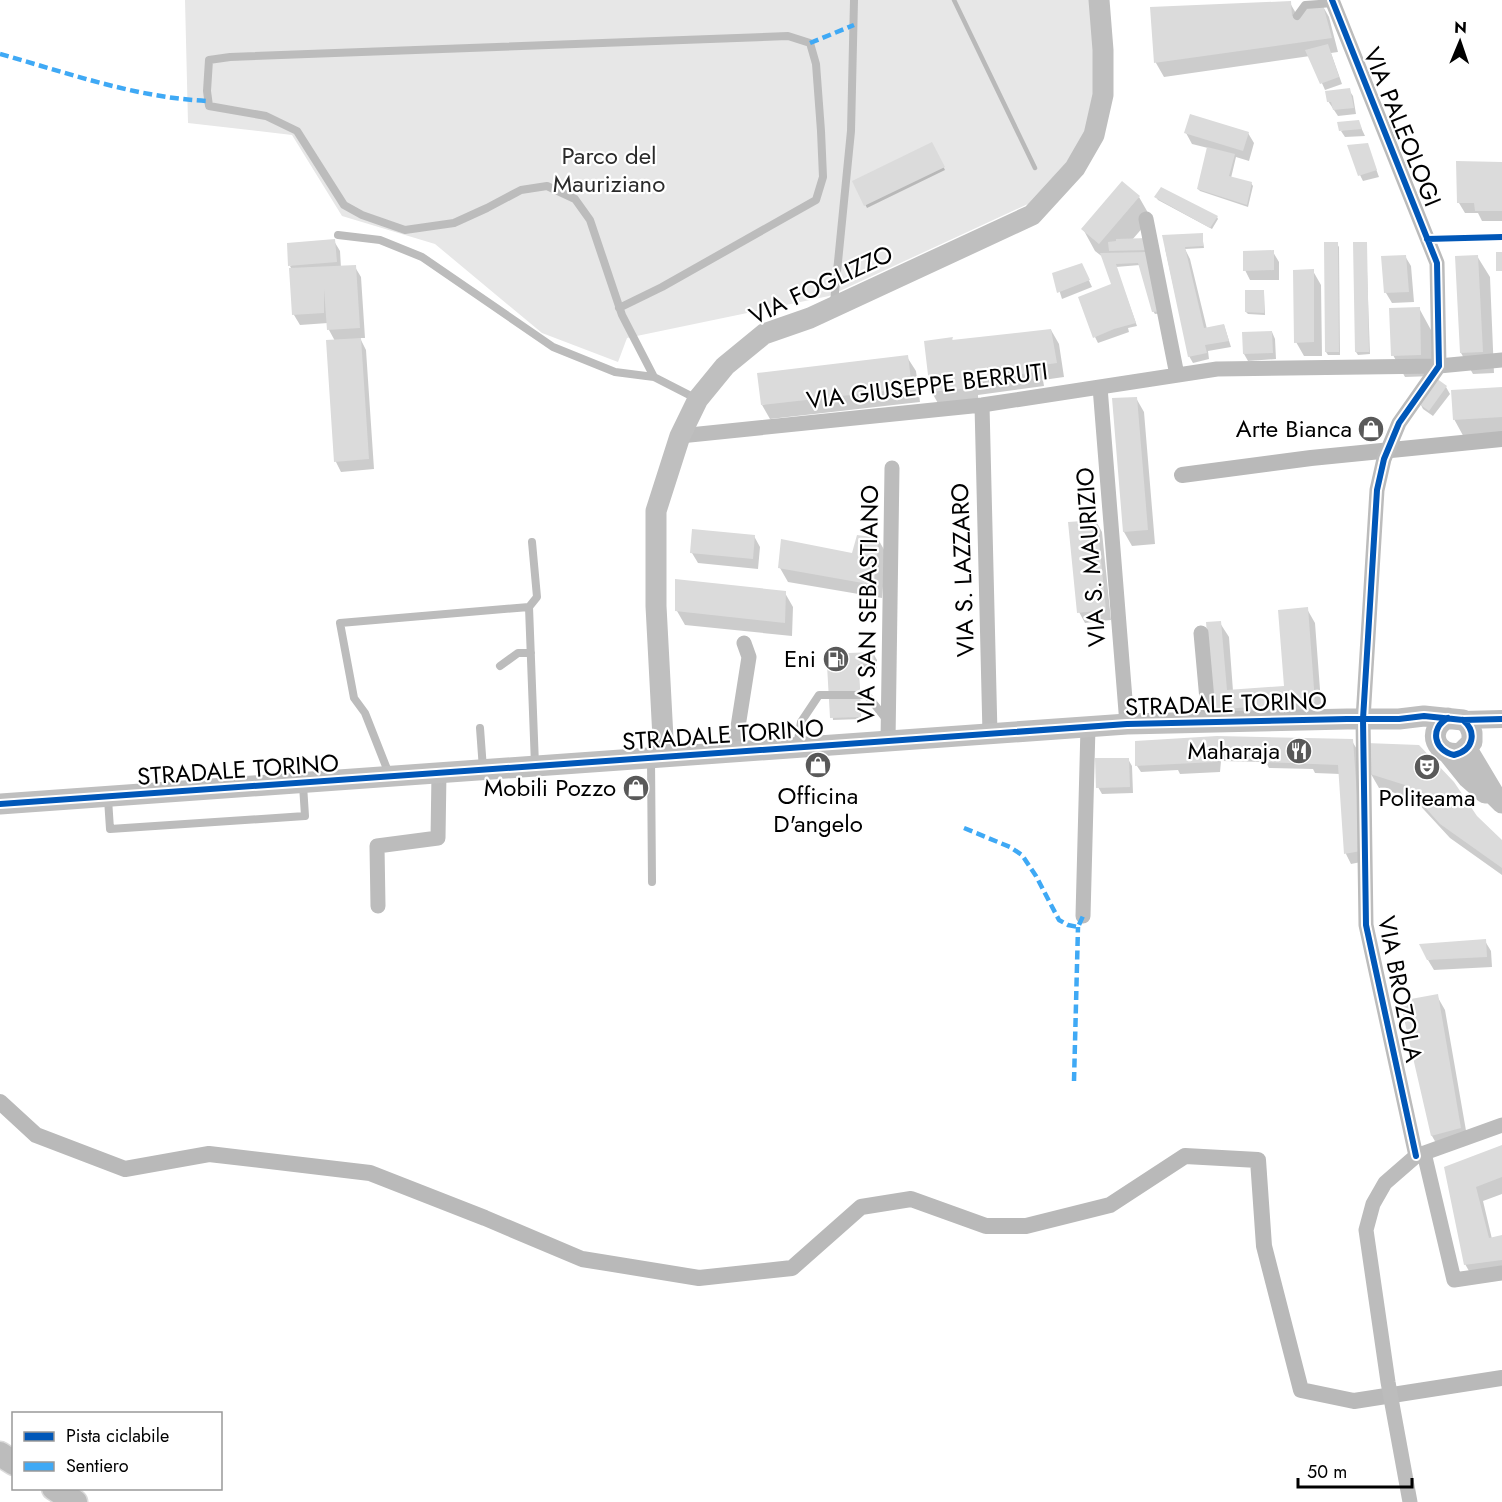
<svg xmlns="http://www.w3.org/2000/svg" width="1502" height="1502" viewBox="0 0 1502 1502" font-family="Jost,sans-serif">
  <rect width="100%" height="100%" fill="#fff"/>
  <!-- green -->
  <path fill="#e7e7e7" d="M185,0H1091L1099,80L1082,145L1028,204L829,296L627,338L618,362L542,333L435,244L342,216L292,135L188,123Z"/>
  <!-- shadow -->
  <path fill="#0003" d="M1290,3L1297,15L1321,3L1329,17L1338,52L1331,53L1342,84L1325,90L1310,56L1164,77L1156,63L1152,8Z
    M1349,90L1353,96L1356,114L1338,116L1328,101Z
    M1358,121L1365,136L1345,137L1341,131Z
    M1186,133H1248L1254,143L1249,161L1236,157L1231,178L1251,183L1253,186L1248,207L1200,191L1198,189L1208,148L1192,144Z
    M932,144L945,170L867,208L854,182Z
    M1367,144L1379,177L1363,181L1360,175Z
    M1502,163V221H1482L1478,213H1465L1459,203Z
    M1139,197L1151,218L1132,240L1147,243L1163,313L1155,314L1153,311L1140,265L1116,267L1137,326L1128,328L1129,332L1098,343L1095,337L1114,291L1104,258L1095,251L1083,229Z
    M1156,197L1217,217L1218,219L1212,229L1158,200Z
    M1202,234L1204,248L1185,249L1190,259L1207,329L1224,325L1231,347L1208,351L1209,359L1193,363L1189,356L1165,248Z
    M334,241L340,251L341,268L355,267L361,277L365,338H360L366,350L374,469L341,472L336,462L335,341L329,330L328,323L300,325L294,315L291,270H292L290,266Z
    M1366,243L1370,354L1358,355L1356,352Z
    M1337,244L1339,247L1340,355H1328L1326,352Z
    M1273,252L1279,262V280H1250L1245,270Z
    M1405,256L1411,266L1414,302L1392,303L1386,293L1383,258Z
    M1477,256L1490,277L1494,373L1473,374L1461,353Z
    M1313,271L1321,285L1322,356H1304L1296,342Z
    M1085,272L1092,287L1062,299L1054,274Z
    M1264,292L1265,315L1248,314L1246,312Z
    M1419,308L1431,330L1433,376L1405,377L1393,355Z
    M1051,330L1059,344L1064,377L1043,380L1044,386L978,395V402L939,405L931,391L952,339L953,341Z
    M1272,332L1275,339L1276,359L1248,361L1244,354V333Z
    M907,357L916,371L920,402L770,419L762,405Z
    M1436,380L1446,387L1450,394L1433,416L1423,409L1420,403Z
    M1502,389V439L1466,441L1454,419Z
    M1136,398L1144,412L1155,544L1132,546L1124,532Z
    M1096,521L1102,532L1111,620L1085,623L1079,612Z
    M754,536L760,547L758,569L698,563L692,553Z
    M878,539L886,553L882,598L788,582L780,568L853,554Z
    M785,593L793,607L792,636L685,625L677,611Z
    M1307,609L1315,623L1322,716L1223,724L1214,710L1220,623L1229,637L1233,691L1285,687Z
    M873,653L877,660V670H859L861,719L833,720L829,670L826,665Z
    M1352,741L1358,751L1366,861L1351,864L1346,854L1340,774L1315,773L1313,769L1269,768L1266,762L1221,761L1220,772L1180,774L1178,770L1141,772L1137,766V742Z
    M1367,744L1502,842V875L1450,838L1414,799L1379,788L1371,774Z
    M1128,759L1132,766L1133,793L1102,794L1098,787Z
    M1485,941L1491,951L1492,967L1434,970L1428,960Z
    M1437,996L1445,1010L1468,1142L1440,1150L1432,1136L1401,1002Z
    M1502,1147V1194L1483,1201L1492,1239L1502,1236V1275L1473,1278L1465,1264L1446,1168Z"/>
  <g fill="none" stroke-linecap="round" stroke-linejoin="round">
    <!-- stream -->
    <path stroke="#b9b9b9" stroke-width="4.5" d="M954,0L1035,168"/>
    <!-- canal -->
    <path stroke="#b9b9b9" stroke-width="16" d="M1182,475L1311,458L1502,439
      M0,1102L36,1135L125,1169L209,1154L370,1173L485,1218L582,1259L699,1278L792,1268L861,1207L911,1199L986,1226H1026L1110,1205L1185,1156L1258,1160L1264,1246L1301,1390L1354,1401L1502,1378"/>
  </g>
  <!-- building -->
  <path fill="#dbdbdb" d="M1291,1L1292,16L1296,15V11L1322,1L1332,38L1154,63L1150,7Z
    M1328,44L1339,77L1320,84L1305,50Z
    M1350,88L1354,108L1333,110L1331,102H1327L1325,91Z
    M1190,114L1249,132L1243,151L1184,133Z
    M1359,120L1362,129L1339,131L1337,122Z
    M932,142L945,167L864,206L852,181Z
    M1368,143L1377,170L1358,176L1347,145Z
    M1207,147L1235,154L1229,176L1252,182L1247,205L1197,189Z
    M1456,161L1502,162V211H1475L1474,203H1457Z
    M1122,181L1140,196L1099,244L1081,229Z
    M1161,187L1218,216L1210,228L1154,197Z
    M1203,233V246L1185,247L1204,328L1224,324L1229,341L1205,345L1207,353L1188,357L1162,235Z
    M1147,238L1149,250L1109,251L1108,242L1116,241V239Z
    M335,239L337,262L288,266L287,243Z
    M1324,242H1338L1339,352H1325Z
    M1353,242H1367L1369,352H1355Z
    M1274,250V270L1243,271V251Z
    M1149,252L1163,311L1152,312L1138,263L1116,264L1136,323L1114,329L1093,338L1078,297L1111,284L1100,253Z
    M1496,252H1502V271H1496Z
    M1406,255L1409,292L1384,293L1381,256Z
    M1478,255L1483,352L1460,353L1455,256Z
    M1082,263L1090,280L1057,293L1052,273Z
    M356,265L360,328L327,330L324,289V313L292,315L289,268Z
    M1314,269V342L1294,343L1293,270Z
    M1245,290H1264V313L1245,312Z
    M1420,307L1421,355L1391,356L1389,308Z
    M1051,329L1057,363L1036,366L1037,372L971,381V388L930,392L924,341L953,337L952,340Z
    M1272,331L1273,353L1243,354L1242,332Z
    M361,338L369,459L334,462L326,340Z
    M908,355L912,388L761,405L757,373Z
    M1436,378L1447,386L1429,411L1418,403Z
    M1502,387V417L1453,420L1451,390Z
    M1137,397L1148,530L1123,532L1112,398Z
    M1097,520L1106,610L1077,613L1068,522Z
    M692,529L755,535L753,559L690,553Z
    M857,535L879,538L874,585L778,568L781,539L852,553Z
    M675,579L786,591L785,623L675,611Z
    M1308,607L1315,702L1213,710L1206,622L1221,621L1227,690L1284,686L1278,610Z
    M874,652V664H858L861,717L830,718L827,665L825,666L824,654Z
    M1217,736L1353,739L1361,851L1344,854L1338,765L1264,762V755H1216L1215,762L1135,766V741Z
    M1366,743L1419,745L1454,782L1477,816L1502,840V868L1440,824L1405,785L1370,774Z
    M1095,758H1129L1130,787L1096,788Z
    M1486,939L1487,957L1427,960L1419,944Z
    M1438,994L1461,1128L1431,1136L1400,1001Z
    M1502,1145V1177L1476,1187L1489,1238L1502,1235V1260L1464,1265L1444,1167Z"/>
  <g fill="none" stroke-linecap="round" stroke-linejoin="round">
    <defs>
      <path id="primary" d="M0,1454L14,1463
        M54,1488L75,1502"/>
    </defs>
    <!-- primary casing -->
    <use href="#primary" stroke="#dbdbdb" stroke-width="27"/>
    <!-- service -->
    <path stroke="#bcbcbc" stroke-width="8" d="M1297,16L1305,5L1333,3
      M338,235L380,240L422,257L553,347L615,372L654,377L697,399
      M834,302L851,131L854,0
      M619,308L662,287L816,200L823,177L821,131L816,64L810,43L788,36L230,57L209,60L207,91L209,106L266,116L297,131L344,205L362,215L405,230L454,223L487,208L521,190L547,186L575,199L590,220L622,315L654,377
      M529,607L537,597L532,542
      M500,666L518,653H531
      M480,728L483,769
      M797,746L801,722L819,695H867L886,719
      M651,759L652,882
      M389,774L365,713L354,698L340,623L529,607L535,765
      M108,799L110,829L305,816L303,785"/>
    <!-- minor -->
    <path stroke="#bcbcbc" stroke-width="15" d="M1332,0L1437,263L1439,366L1399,423L1384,459L1377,490L1363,719L1366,925L1416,1156
      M1146,219L1177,375
      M1100,387L1127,724
      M982,405L990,734
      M680,436L982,405L1217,369L1439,366L1502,360
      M1201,633L1209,722
      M888,741L892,468
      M734,752L749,657L744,643
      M378,906L377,846L438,838L439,773
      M1083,916L1088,727
      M1424,1153L1454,1280L1502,1273
      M1410,1502L1388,1382L1366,1230L1373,1204L1385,1183L1416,1156L1502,1125"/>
    <!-- tertiary -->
    <path stroke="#bcbcbc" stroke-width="18" d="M1463,720L1502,719"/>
    <!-- secondary -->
    <path stroke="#bfbfbf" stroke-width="21" d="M1467,749L1495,796L1502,803
      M1448,753L1468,778L1485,793
      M664,757L656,606V511L680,436L698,399L725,366L764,334L810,318L1032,215L1075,168L1094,135L1103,95V50L1099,0
      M0,804L1127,724L1347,719H1399L1424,716L1463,720L1469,725L1472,733V742L1461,753C1436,758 1425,730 1448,718"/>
    <!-- primary -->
    <use href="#primary" stroke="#bcbcbc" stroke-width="24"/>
    <!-- quiet -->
    <path stroke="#3fa9f5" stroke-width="4.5" stroke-dasharray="9 4.5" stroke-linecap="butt" d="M810,43L854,25
      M0,54C68,73 137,98 208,101
      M964,828L1010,847L1022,855L1036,876L1059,920L1068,925L1078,927L1083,916
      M1074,1081L1078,927"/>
    <defs>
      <path id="cycleway" d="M1332,0L1437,263L1439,366L1399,423L1384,459L1377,490L1363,719L1366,925L1416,1156
        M1427,239L1502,237
        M1448,718C1429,728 1434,751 1454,755C1474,750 1477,732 1463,720
        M0,804L1127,724L1347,719H1399L1424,716L1463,720L1502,719"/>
    </defs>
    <!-- cycleway casing -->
    <use href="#cycleway" stroke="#fff" stroke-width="10"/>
    <!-- cycleway -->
    <use href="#cycleway" stroke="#0057b8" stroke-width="6"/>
  </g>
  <!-- icons -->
  <defs>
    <symbol id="shop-disc" viewBox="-11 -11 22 22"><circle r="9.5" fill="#595959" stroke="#fff"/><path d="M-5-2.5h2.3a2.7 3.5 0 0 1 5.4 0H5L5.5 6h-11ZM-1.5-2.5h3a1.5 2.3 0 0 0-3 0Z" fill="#fff"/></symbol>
    <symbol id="fuel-disc" viewBox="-11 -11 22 22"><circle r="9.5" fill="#595959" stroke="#fff"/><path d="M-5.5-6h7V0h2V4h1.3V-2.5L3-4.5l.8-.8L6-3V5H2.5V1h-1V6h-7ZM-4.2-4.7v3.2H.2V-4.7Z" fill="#fff"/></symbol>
    <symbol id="restaurant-disc" viewBox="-11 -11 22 22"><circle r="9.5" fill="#595959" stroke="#fff"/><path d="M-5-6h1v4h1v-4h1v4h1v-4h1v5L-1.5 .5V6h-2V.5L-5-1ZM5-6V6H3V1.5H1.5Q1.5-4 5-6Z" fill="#fff"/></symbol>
    <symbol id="theatre-disc" viewBox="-11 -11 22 22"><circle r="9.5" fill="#595959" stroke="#fff"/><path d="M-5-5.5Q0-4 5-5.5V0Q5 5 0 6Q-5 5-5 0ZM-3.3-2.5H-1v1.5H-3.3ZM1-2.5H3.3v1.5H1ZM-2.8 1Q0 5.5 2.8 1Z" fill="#fff"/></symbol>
  </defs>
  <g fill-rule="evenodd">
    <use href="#shop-disc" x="1356" y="414" width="30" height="30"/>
    <use href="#fuel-disc" x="821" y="644" width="30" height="30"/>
    <use href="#restaurant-disc" x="1284" y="736" width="30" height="30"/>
    <use href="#shop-disc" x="803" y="750" width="30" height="30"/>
    <use href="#theatre-disc" x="1412" y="752" width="30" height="30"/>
    <use href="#shop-disc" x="621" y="773" width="30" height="30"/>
  </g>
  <g text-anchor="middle" stroke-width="4.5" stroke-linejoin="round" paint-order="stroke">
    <!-- street labels -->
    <g font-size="24" fill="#000" stroke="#fff">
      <text transform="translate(1402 127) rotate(68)" y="8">VIA PALEOLOGI</text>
      <text transform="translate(821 285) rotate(-25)" y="8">VIA FOGLIZZO</text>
      <text transform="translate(927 386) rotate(-7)" y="8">VIA GIUSEPPE BERRUTI</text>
      <text transform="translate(1091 557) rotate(-94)" y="8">VIA S. MAURIZIO</text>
      <text transform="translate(963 570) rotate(-92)" y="8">VIA S. LAZZARO</text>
      <text transform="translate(868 604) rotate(-89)" y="8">VIA SAN SEBASTIANO</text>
      <text transform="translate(1226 704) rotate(-2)" y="8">STRADALE TORINO</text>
      <text transform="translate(723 735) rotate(-4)" y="8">STRADALE TORINO</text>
      <text transform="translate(238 770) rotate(-4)" y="8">STRADALE TORINO</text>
      <text transform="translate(1400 989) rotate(79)" y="8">VIA BROZOLA</text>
    </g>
    <!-- park labels -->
    <g font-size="24" fill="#2b2b2b" stroke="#fff">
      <text x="609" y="164">Parco del<tspan x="609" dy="28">Mauriziano</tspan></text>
    </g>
    <!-- poi labels -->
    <g font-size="24" fill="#000" stroke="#fff" text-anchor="end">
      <text x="1352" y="437">Arte Bianca</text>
      <text x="816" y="667">Eni</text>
      <text x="1280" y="759">Maharaja</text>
      <text x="616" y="796">Mobili Pozzo</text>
      <text x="818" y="804" text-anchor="middle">Officina<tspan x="818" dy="28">D'angelo</tspan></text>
      <text x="1427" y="806" text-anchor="middle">Politeama</text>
    </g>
  </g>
  <!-- legend -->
  <rect x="12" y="1412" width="210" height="78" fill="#ffffff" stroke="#999999" stroke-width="1.5"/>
  <rect x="24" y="1432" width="30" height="9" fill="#0057b8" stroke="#999999" stroke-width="1.5"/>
  <text x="66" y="1442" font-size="18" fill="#000000">Pista ciclabile</text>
  <rect x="24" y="1462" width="30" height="9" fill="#3fa9f5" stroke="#999999" stroke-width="1.5"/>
  <text x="66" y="1472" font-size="18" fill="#000000">Sentiero</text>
  <!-- north arrow -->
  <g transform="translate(1460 42) rotate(2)" stroke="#ffffff" stroke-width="4.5" paint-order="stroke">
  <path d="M0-4.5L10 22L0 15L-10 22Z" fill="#000000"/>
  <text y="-9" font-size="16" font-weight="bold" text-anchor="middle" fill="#000000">N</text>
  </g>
  <!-- scale -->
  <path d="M1298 1478v9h114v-9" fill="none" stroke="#000000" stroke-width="3"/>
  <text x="1307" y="1478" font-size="18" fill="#000000" stroke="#ffffff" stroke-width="4.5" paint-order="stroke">50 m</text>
</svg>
